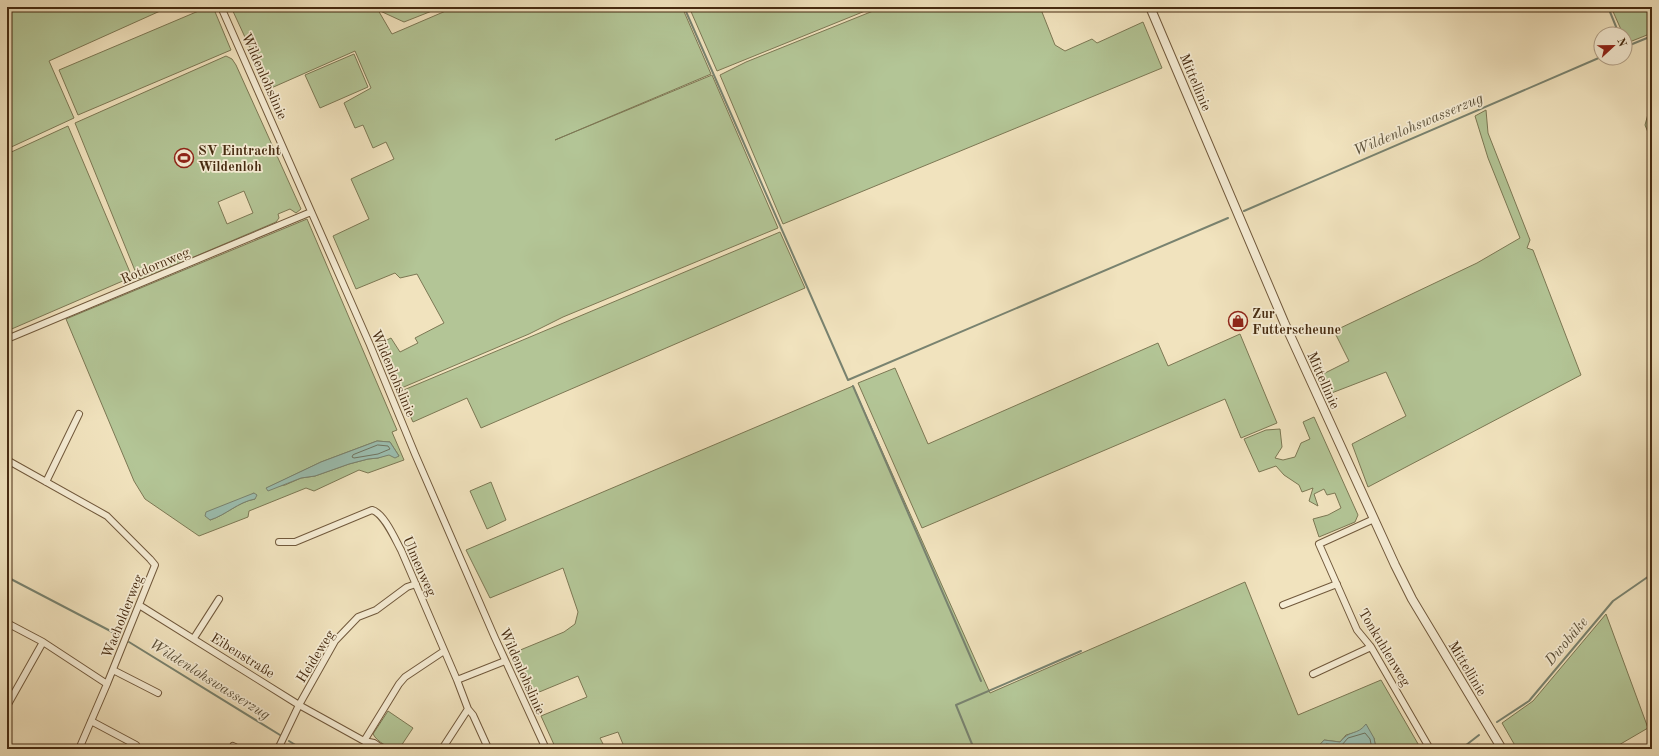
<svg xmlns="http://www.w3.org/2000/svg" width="1659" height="756" viewBox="0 0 1659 756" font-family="'Old Standard TT',serif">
  <rect width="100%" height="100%" fill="#f1e3be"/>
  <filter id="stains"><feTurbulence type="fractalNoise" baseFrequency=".005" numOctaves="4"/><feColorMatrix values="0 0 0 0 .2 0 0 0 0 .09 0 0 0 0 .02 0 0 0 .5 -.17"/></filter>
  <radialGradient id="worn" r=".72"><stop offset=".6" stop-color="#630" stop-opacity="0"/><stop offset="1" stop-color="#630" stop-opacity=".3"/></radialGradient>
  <!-- green -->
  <path fill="#b3c596" stroke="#7c7854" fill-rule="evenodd" d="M7,7H169L49,61L74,118L7,149Z
    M208,7H213L231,50L78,115L59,70Z
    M231,7H442L404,22L378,10L392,34L455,7H682L711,74L555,140L712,75L778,228L563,317L529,334L399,389L379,344L391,338L400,352L418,343L415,338L444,323L417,274L400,278L395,273L356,289L333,236L369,219L351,179L394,159L386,142L373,148L363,125L355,128L344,103L371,88L355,51L269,89Z
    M689,7H875L717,71Z
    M883,7H1040L1055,45L1065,51L1092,39L1097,43L1143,22L1162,68L783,224L720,75L746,62Z
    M1611,7H1652V33L1627,43L1625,34H1623Z
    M354,54L368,87L320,108L305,75Z
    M226,56L232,59L236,65L301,209L296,213L290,209L278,214L279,218L276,222L142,279L138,278L75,123ZM244,191L253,213L227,224L218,202Z
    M1651,103H1652V142L1645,125Z
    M1486,110L1488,133L1530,240L1527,248L1533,250L1581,375L1368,487L1352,444L1406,416L1386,372L1329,394L1321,375L1349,361L1334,331L1477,263L1520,238L1488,158L1475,116Z
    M68,126L132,277L7,331V154Z
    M307,219L397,430L392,432L404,460L368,473L359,470L314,491L306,488L249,511L248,517L199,536L145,499L134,481L66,319ZM377,441L390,442L399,456L389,454L378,458L368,459L349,464L315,476L301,478L285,485L267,488L321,462ZM254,493L255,499C238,502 226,515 210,520Z
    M780,232L805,288L481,428L467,398L413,422L399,392Z
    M1240,334L1277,423L1241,438L1225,399L922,528L858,383L895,368L928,444L1158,343L1168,366Z
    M853,386L990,693L1245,582L1298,715L1381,680L1421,749H1376L1374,738L1361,731L1346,735L1340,742L1324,740L1316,749H625L618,732L600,738L603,744L592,749H556L541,716L587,697L578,676L532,695L513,653L564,632L575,624L578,612L563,568L490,598L466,550Z
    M1314,417L1358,515L1355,522L1319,537L1313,519L1328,515L1341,508L1335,493L1327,495L1324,489L1314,494L1318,506L1309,501L1313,488L1302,492L1299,485L1284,475L1276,466L1259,472L1244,439L1266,430L1280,429L1282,447L1275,458L1283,460L1295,457L1301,443L1310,439L1303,422Z
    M491,482L506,520L487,529L470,491Z
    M1606,614L1648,728L1612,749H1517L1502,723L1533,701Z
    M388,711L413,728L399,749C390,749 377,742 373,734Z"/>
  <!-- water -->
  <path fill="#9bbeb0" stroke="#798370" d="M377,441L390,442L399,456L395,458L389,455L378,458L368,459L349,464L315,476L301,478L268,491L266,488L321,462Z
    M254,493L257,495L255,499C238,502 226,515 210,520L205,516L206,512Z
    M1366,724L1374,738L1376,749H1316L1324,740L1340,742C1350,729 1357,736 1366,724Z"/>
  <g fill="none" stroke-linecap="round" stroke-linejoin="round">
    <!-- shore -->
    <path stroke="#707460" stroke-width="1" d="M378,445L388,446L390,449L378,454L354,458L352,457L353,455Z
      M1321,749L1326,744L1341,746L1348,738L1365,733L1370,739L1372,749"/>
    <!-- stream -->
    <path stroke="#798370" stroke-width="2" d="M684,7L848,380L1228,218
      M1608,7L1619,34
      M1625,47L1652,36
      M1244,211L1601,57
      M853,386L981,681
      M7,577L120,636
      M129,642L280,735
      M1497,722L1529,701L1613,601L1652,574
      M289,741L302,749
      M974,749L956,705L1081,651
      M1461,749L1479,735"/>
    <defs>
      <path id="minor" d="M221,7L370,345L415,454L495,638L546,749
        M7,339L311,212
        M7,460L107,516L150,559L155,565L107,684L79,749
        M46,482L79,414
        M1374,519L1319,544L1357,630L1371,647L1430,749
        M279,542H295L372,510C384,513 395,539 401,550L457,680L505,661
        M139,605L299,705L364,741L374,743L383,749
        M1283,605L1337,584
        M7,623L43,642
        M194,638L219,599
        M113,670L158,693
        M1313,674L1371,647
        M7,706L43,642L107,684
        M468,709L473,715L488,748
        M91,721L136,745
        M364,741L399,684L405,677L444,651
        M233,746L239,749
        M278,749L299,705L335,641L358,617L376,610L407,587L416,584
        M442,749L468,709L457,680
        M1475,749L1477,748"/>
      <path id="tertiary" d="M1150,7L1284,322L1395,565L1412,599L1502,749"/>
    </defs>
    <!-- minor casing -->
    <use href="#minor" stroke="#71593c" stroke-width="8"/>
    <!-- tertiary casing -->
    <use href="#tertiary" stroke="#71593c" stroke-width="10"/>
    <!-- minor -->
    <use href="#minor" stroke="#f6edd5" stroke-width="6"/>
    <!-- tertiary -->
    <use href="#tertiary" stroke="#f6edd5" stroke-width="8"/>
  </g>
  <!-- icons -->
  <defs>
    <symbol id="stadium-ring" viewBox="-11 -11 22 22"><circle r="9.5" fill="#f6edd5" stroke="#8f2418" stroke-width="1.5"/><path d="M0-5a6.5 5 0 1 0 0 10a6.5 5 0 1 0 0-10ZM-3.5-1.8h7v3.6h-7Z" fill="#8f2418"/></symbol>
    <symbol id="shop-ring" viewBox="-11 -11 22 22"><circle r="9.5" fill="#f6edd5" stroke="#8f2418" stroke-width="1.5"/><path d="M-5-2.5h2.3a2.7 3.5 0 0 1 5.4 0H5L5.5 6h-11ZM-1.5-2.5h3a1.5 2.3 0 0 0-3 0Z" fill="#8f2418"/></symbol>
  </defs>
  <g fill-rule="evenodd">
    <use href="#stadium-ring" x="173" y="147" width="22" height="22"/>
    <use href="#shop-ring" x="1227" y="310" width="22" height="22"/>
  </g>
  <g text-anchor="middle" stroke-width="3.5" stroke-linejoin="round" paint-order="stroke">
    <!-- street labels -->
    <g font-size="14" fill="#462b11" stroke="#f6edd5">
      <text transform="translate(265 76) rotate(66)" y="5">Wildenlohslinie</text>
      <text transform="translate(1196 82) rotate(67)" y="5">Mittellinie</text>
      <text transform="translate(155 265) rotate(-23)" y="5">Rotdornweg</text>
      <text transform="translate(394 373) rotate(67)" y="5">Wildenlohslinie</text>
      <text transform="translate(1324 380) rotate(66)" y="5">Mittellinie</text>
      <text transform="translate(420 566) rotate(66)" y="5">Ulmenweg</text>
      <text transform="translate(122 616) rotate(-68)" y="5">Wacholderweg</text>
      <text transform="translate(1385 647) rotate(59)" y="5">Tonkuhlenweg</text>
      <text transform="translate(243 655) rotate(32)" y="5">Eibenstraße</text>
      <text transform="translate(315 656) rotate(-58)" y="5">Heideweg</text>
      <text transform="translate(1468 668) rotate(59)" y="5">Mittellinie</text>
      <text transform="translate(523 671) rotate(66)" y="5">Wildenlohslinie</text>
    </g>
    <!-- poi labels -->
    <g font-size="14" font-weight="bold" fill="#462b11" stroke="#f6edd5" text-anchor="start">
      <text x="198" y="155">SV Eintracht<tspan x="198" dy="16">Wildenloh</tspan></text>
      <text x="1252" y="318">Zur<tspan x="1252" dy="16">Futterscheune</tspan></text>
    </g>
    <!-- water labels -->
    <g font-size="15" font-style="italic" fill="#5b5039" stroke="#f6edd5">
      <text transform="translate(1418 124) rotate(-23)" y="5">Wildenlohswasserzug</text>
      <text transform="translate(1566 641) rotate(-50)" y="5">Dwobäke</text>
      <text transform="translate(210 679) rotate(32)" y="5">Wildenlohswasserzug</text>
    </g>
  </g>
  <!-- margin -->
  <rect width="1659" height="756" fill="none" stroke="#f1e3be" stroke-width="24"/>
  <rect x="8" y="8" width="1643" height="740" fill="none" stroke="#462b11" stroke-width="2"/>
  <rect x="12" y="12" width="1635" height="732" fill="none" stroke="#462b11"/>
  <!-- north arrow -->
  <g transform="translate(1613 46) rotate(68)"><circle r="19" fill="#f6edd5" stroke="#b09f87"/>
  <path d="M0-3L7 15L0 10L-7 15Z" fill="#8f2418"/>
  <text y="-6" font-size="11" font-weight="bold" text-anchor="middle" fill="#462b11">N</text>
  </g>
  <rect width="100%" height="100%" filter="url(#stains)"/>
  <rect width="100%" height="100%" fill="url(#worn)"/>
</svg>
